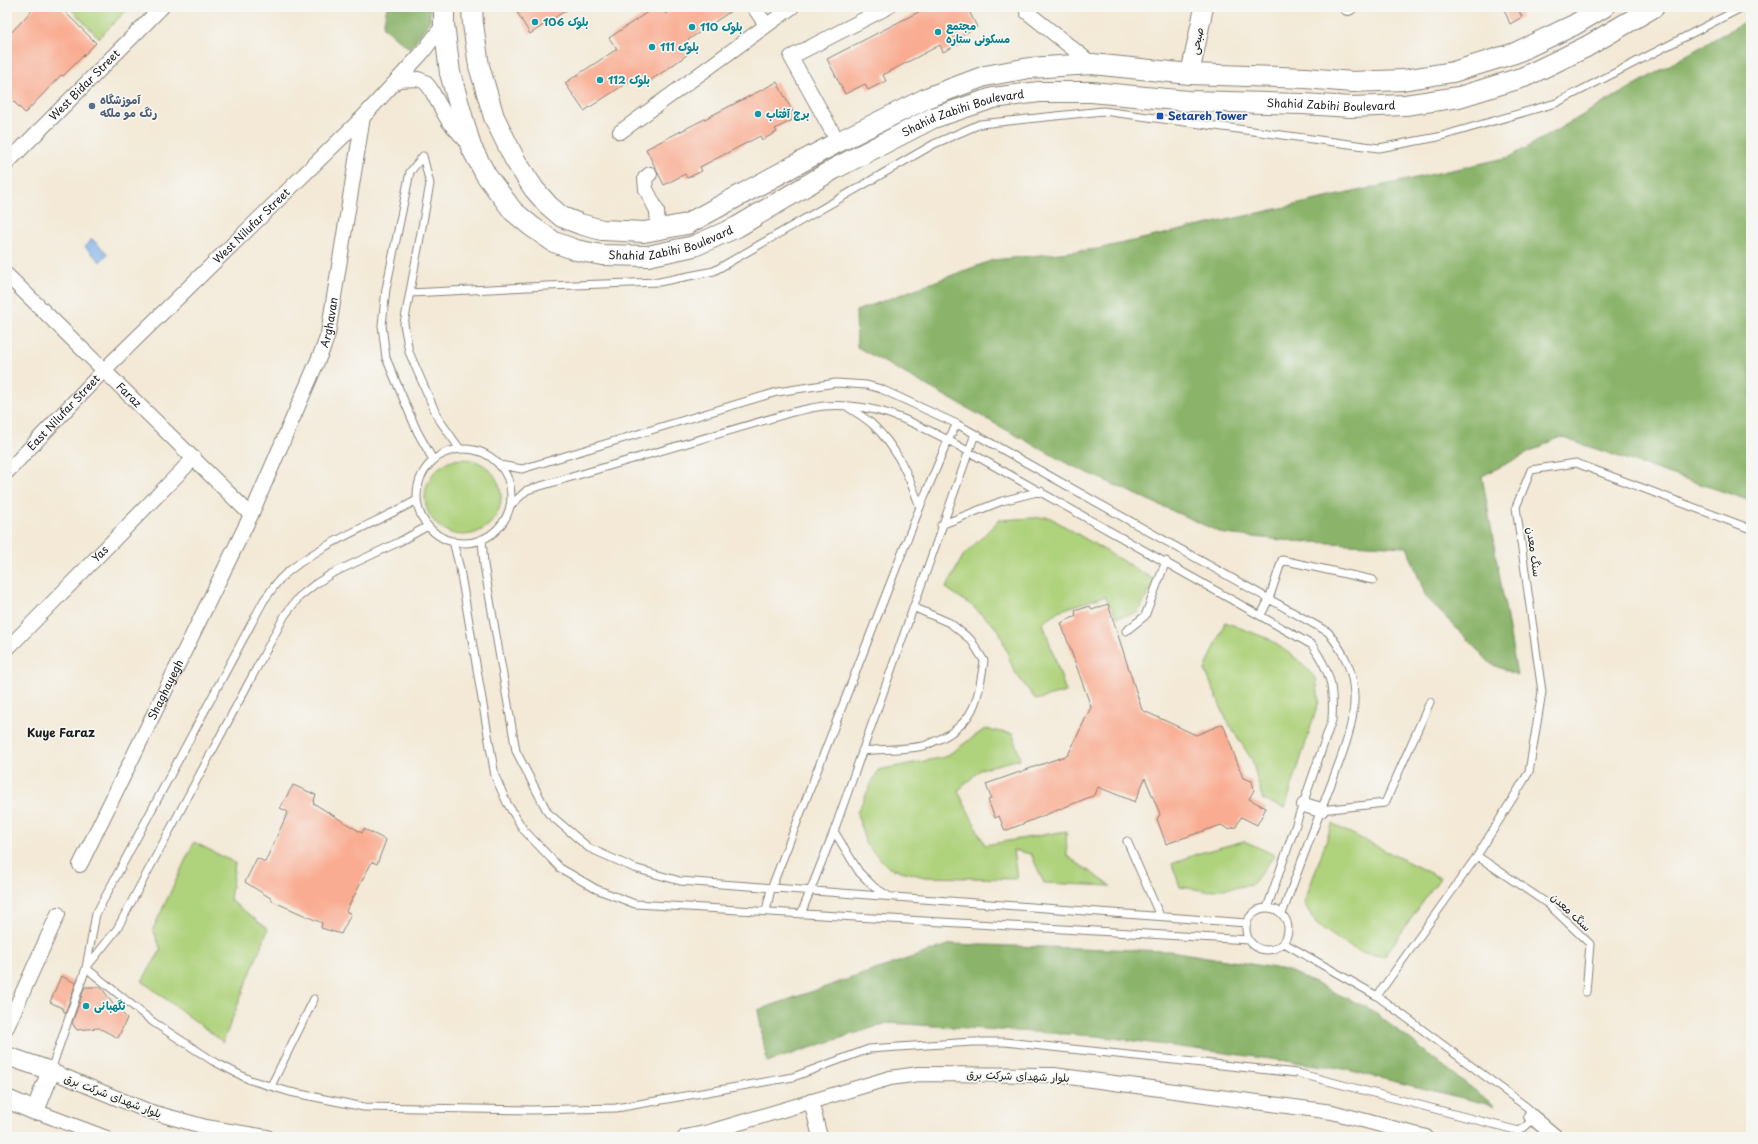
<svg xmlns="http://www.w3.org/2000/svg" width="1758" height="1144" viewBox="0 0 1758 1144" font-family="'Playpen Sans','Playpen Sans Arabic',sans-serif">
  <rect width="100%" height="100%" fill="#f6f6f2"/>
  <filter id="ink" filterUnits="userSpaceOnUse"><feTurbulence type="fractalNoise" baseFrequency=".025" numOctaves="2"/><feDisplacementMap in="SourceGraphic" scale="8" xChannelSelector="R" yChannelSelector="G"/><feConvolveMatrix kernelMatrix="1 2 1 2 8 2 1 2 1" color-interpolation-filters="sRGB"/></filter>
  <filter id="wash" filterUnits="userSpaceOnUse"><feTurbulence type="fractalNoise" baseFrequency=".012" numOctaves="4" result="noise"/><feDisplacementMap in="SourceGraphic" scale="16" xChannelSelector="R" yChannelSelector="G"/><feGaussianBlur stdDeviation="0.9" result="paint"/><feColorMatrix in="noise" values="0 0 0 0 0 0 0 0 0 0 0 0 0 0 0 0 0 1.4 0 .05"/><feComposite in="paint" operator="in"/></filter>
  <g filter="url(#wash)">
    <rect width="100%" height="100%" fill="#f3e9d6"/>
    <!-- green -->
    <path fill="#afd27b" stroke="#66774c" d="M69,7H130L99,38Z
      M425 497a38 38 0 1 1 76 0a38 38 0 1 1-76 0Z
      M1049,517L1156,581L1137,613L1117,617L1105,596L1058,611L1043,623L1066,692L1036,700L1014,671L999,630L971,605L946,588L963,556L999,520Z
      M1225,622L1269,639L1297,659L1316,678L1319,701L1285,808L1263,800L1252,760L1226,719L1205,670Z
      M985,729L1013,734L1020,759L981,769L958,791L985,845L1066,831L1067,856L1111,886L1044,883L1031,854L1013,850L1017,879L925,877L889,868L866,845L857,813L878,770L945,757Z
      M1332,824L1440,878L1384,957L1361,952L1345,944L1316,924L1304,903Z
      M1244,841L1275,855L1252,885L1207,891L1180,887L1172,864L1196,854Z
      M194,842L235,863L230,900L268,929L223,1042L142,981L161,950L153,929Z"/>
    <!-- forest -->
    <path fill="#8bb46b" stroke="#546844" d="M387,7H430V20L410,49L383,27Z
      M1751,18V501L1560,437L1482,476L1517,675L1491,664L1426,597L1407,547L1292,541L1224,534L1068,464L857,347L856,311L993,260L1097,249L1510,157Z
      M951,944L1170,951L1287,970L1370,1009L1495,1106L1339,1068L1097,1036L887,1023L767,1062L758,1010Z"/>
    <!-- water -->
    <path fill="#77afe7" stroke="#4a6682" d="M92,239L108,254L100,262L85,247Z"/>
    <g id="blocks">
      <!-- building -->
      <path fill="#f9ac91" d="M35,7H60L96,43L63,76L61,75L25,113L7,95V37Z
        M514,7H571L530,34Z
        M655,7H661L666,14L676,7H737L685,42L691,52L663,72L642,86L636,77L584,111L565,83L617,49L609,38Z
        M928,7H967L977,27L958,37L961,43L943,52L940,45L883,75L886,81L868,90L865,84L845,94L827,59Z
        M1503,7H1517L1522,17L1510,24Z
        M777,82L796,118L775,129L777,132L762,140L760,136L700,167L702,171L687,178L685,174L664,185L646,149Z
        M1108,604L1142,710L1196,735L1223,724L1243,778L1252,781L1254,790L1249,799L1266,808L1257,825L1241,817L1236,827L1228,829L1221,825L1166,844L1157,819L1160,814L1145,778L1135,802L1098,787L1095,795L1005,831L999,816L995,818L988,800L991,798L986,784L1068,755L1091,707L1061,623L1076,616L1075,611L1090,606L1092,610Z
        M293,785L316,795L313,803L362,833L364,829L386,840L377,864L372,862L346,911L351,914L341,934L321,928L322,923L272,901V899L245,882L257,858L265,862L288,812L280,808Z
        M61,976L76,983L65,1013L62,1008L50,1002Z
        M85,987H101L113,1004L127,1018L118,1038L99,1028L77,1030L72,1023Z"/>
    </g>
  </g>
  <g filter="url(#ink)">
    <use href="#blocks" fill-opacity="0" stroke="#888279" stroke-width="1"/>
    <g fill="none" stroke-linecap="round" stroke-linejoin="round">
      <defs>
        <path id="service" d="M410,293L547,286L659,282L714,271L934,144L980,124L1103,111L1379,148L1438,137L1556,103L1743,7
          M846,406C855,412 864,417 872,424C897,447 909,476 920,507
          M417 496a47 47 0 1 1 94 0a47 47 0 1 1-94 0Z
          M433,460L417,431L386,358L382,325L386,289L410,172L423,156L430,184L404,324L409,352L438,418L460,449
          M500,465L522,469L777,392L836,383L867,385L881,389L957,424L1328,632C1344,653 1353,668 1354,695C1356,726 1336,770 1325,800C1310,838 1296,876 1282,914
          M417,500C374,524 316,545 281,578C275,584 270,593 264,600L96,914L86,968L117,929L285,615L299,597L314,585L331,574L399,542L428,526
          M510,506L527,490L793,412C803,410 814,407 824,406C871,402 907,419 948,440L1312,645C1331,673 1334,687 1332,720L1267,908
          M941,525L1002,501L1041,491
          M482,539L484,565L516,751L548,813L589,848L634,868L680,881L1247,923
          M453,541L460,569L495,776L507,803L523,829L560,868L596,889L635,904L1249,940
          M1261,615L1269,599L1282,560L1373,580
          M1126,631L1145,616L1166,561
          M862,751C881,749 904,750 923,746C928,745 934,741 940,739C976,721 978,698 984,661L971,640L950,623L913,607
          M1321,810L1385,803L1430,702
          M834,831L859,872L874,887L887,895
          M1127,841L1160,916
          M1477,856L1548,904L1590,944L1586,992
          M1246 929a21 21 0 1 1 42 0a21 21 0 1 1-42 0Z
          M766,911L771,889L920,507L948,440L957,424
          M801,914L834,831L975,434
          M1377,996L1477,856L1529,772L1542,692L1516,507L1531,470L1576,463L1751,529
          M51,1070L86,968L153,1022L213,1061L250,1080L290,1092L364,1107L532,1110L616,1108L793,1077L869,1049L972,1042H1005L1297,1073L1519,1131C1529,1125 1535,1118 1528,1108L1377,996L1284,943
          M271,1086L314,999"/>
        <g id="minor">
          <path d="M754,7L766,25"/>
          <path d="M1026,7L1027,12L1092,64"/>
          <path d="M1346,7L1348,8L1350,7"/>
          <path d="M397,80L418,79L425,82L430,88L449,122L469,144"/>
          <path d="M620,132L792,7"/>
          <path d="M838,142L791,57L888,7"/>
          <path id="s1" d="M7,163L162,7"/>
          <path d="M650,174L645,178L646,189L657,211L658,230"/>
          <path id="s2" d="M7,275L251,515"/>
          <path id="s3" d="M7,472L104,370L363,117L422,53L444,24"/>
          <path id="s4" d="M7,649L194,458"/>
          <path d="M1304,805L1321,810"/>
          <path id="s5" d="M80,865L251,515L324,346L328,334L363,117"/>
          <path d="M7,1027L58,914"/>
          <path d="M51,1071L148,1111L206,1127L267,1137"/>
          <path d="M811,1101L820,1137"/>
          <path d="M35,1111L104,1137"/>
          <path d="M1531,1116L1556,1137"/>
          <path d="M685,1137L709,1132L890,1078L919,1074L1054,1075L1332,1112L1426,1137"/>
        </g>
        <path id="tertiary" d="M1190,74L1204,7
          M7,1056L51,1071L35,1111L7,1099"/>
        <g id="secondary">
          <path id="s6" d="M444,7V24L450,73L471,147L486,175L513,211L531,226L554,242L576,250L602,255L648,256L694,246L737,227L834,169L933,118L993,98L1039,92H1091L1188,101L1303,104L1351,107L1405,105L1459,97L1524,77L1586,47L1654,7"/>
          <path d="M472,7L473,24L479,66L494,117L515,160L534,189L548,205L562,217L580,224L602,230L644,232L687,224L838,142L929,97L985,76L1029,68L1092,64L1190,74L1306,78L1352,82L1403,80L1453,72L1515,53L1574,25L1604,7"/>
        </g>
      </defs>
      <!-- service casing -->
      <use href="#service" stroke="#888279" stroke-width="9"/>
      <!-- minor casing -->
      <use href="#minor" stroke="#888279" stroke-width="16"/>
      <!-- tertiary casing -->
      <use href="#tertiary" stroke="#888279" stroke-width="20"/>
      <!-- secondary casing -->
      <use href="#secondary" stroke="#888279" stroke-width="22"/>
      <!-- service -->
      <use href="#service" stroke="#fff" stroke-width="7"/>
      <!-- minor -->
      <use href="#minor" stroke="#fff" stroke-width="14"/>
      <!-- tertiary -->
      <use href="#tertiary" stroke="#fff" stroke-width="18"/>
      <!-- secondary -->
      <use href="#secondary" stroke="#fff" stroke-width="20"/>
    </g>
  </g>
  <!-- markers -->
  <g fill="#0f9aa8" stroke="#f6f6f2" stroke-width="1.5">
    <circle cx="535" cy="22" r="4"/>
    <circle cx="692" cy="27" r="4"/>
    <circle cx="938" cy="32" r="4"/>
    <circle cx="652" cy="47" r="4"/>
    <circle cx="600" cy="80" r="4"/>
    <circle cx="758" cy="114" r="4"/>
    <circle cx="86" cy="1006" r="4"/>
  </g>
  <circle fill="#5c6f8a" stroke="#f6f6f2" stroke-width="1.5" cx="92" cy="106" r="4"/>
  <rect fill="#1a4fb4" stroke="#f6f6f2" stroke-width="1.5" x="1156" y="112" width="8" height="8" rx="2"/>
  <g text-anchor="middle" stroke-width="3.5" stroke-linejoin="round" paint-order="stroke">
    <!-- culture labels -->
    <g font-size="11" font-weight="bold" fill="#0d838f" stroke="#f6f6f2" text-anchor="start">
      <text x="543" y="26">بلوک 106</text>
      <text x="946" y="30">مجتمع<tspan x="946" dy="13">مسکونی ستاره</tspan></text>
      <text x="700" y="31">بلوک 110</text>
      <text x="660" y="51">بلوک 111</text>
      <text x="608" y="84">بلوک 112</text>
      <text x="766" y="118">برج آفتاب</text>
      <text x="94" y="1010">نگهبانی</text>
    </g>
    <!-- street labels -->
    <g font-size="11" fill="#1c1c1c" stroke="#f6f6f2">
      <text transform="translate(1197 41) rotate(-78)" y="4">صبحی</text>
      <text dy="4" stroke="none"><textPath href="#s1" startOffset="110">West Bidar Street</textPath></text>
      <text dy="4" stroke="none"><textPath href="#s6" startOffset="1088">Shahid Zabihi Boulevard</textPath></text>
      <text dy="4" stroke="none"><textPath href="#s6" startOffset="716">Shahid Zabihi Boulevard</textPath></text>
      <text dy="4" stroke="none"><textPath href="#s3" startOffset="347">West Nilufar Street</textPath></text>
      <text dy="4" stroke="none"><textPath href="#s6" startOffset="392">Shahid Zabihi Boulevard</textPath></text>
      <text dy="4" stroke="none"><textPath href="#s5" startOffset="598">Arghavan</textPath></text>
      <text dy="4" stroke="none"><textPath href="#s2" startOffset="171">Faraz</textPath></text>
      <text dy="4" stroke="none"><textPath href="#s3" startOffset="82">East Nilufar Street</textPath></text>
      <text transform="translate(1534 552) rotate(82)" y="4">سنگ معدن</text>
      <text dy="4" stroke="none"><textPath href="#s4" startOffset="133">Yas</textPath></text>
      <text dy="4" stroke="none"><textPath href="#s5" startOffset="195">Shaghayegh</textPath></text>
      <text transform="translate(1571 912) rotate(43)" y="4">سنگ معدن</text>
      <text transform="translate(1018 1076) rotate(2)" y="4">بلوار شهدای شرکت برق</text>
      <text transform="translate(113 1096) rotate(21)" y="4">بلوار شهدای شرکت برق</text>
    </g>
    <!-- service labels -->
    <g font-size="11" font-weight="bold" fill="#4e5e75" stroke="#f6f6f2" text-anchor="start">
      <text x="100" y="104">آموزشگاه<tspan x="100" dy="13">رنگ مو ملکه</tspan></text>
    </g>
    <!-- transit labels -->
    <g font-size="11" font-weight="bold" fill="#164399" stroke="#f6f6f2" text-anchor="start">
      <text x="1168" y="120">Setareh Tower</text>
    </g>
    <!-- neighbourhood labels -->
    <g font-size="12" font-weight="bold" fill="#1c1c1c" stroke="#f6f6f2">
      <text x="61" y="737">Kuye Faraz</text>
    </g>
  </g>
  <!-- margin -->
  <rect width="1758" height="1144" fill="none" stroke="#f6f6f2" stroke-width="24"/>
</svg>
